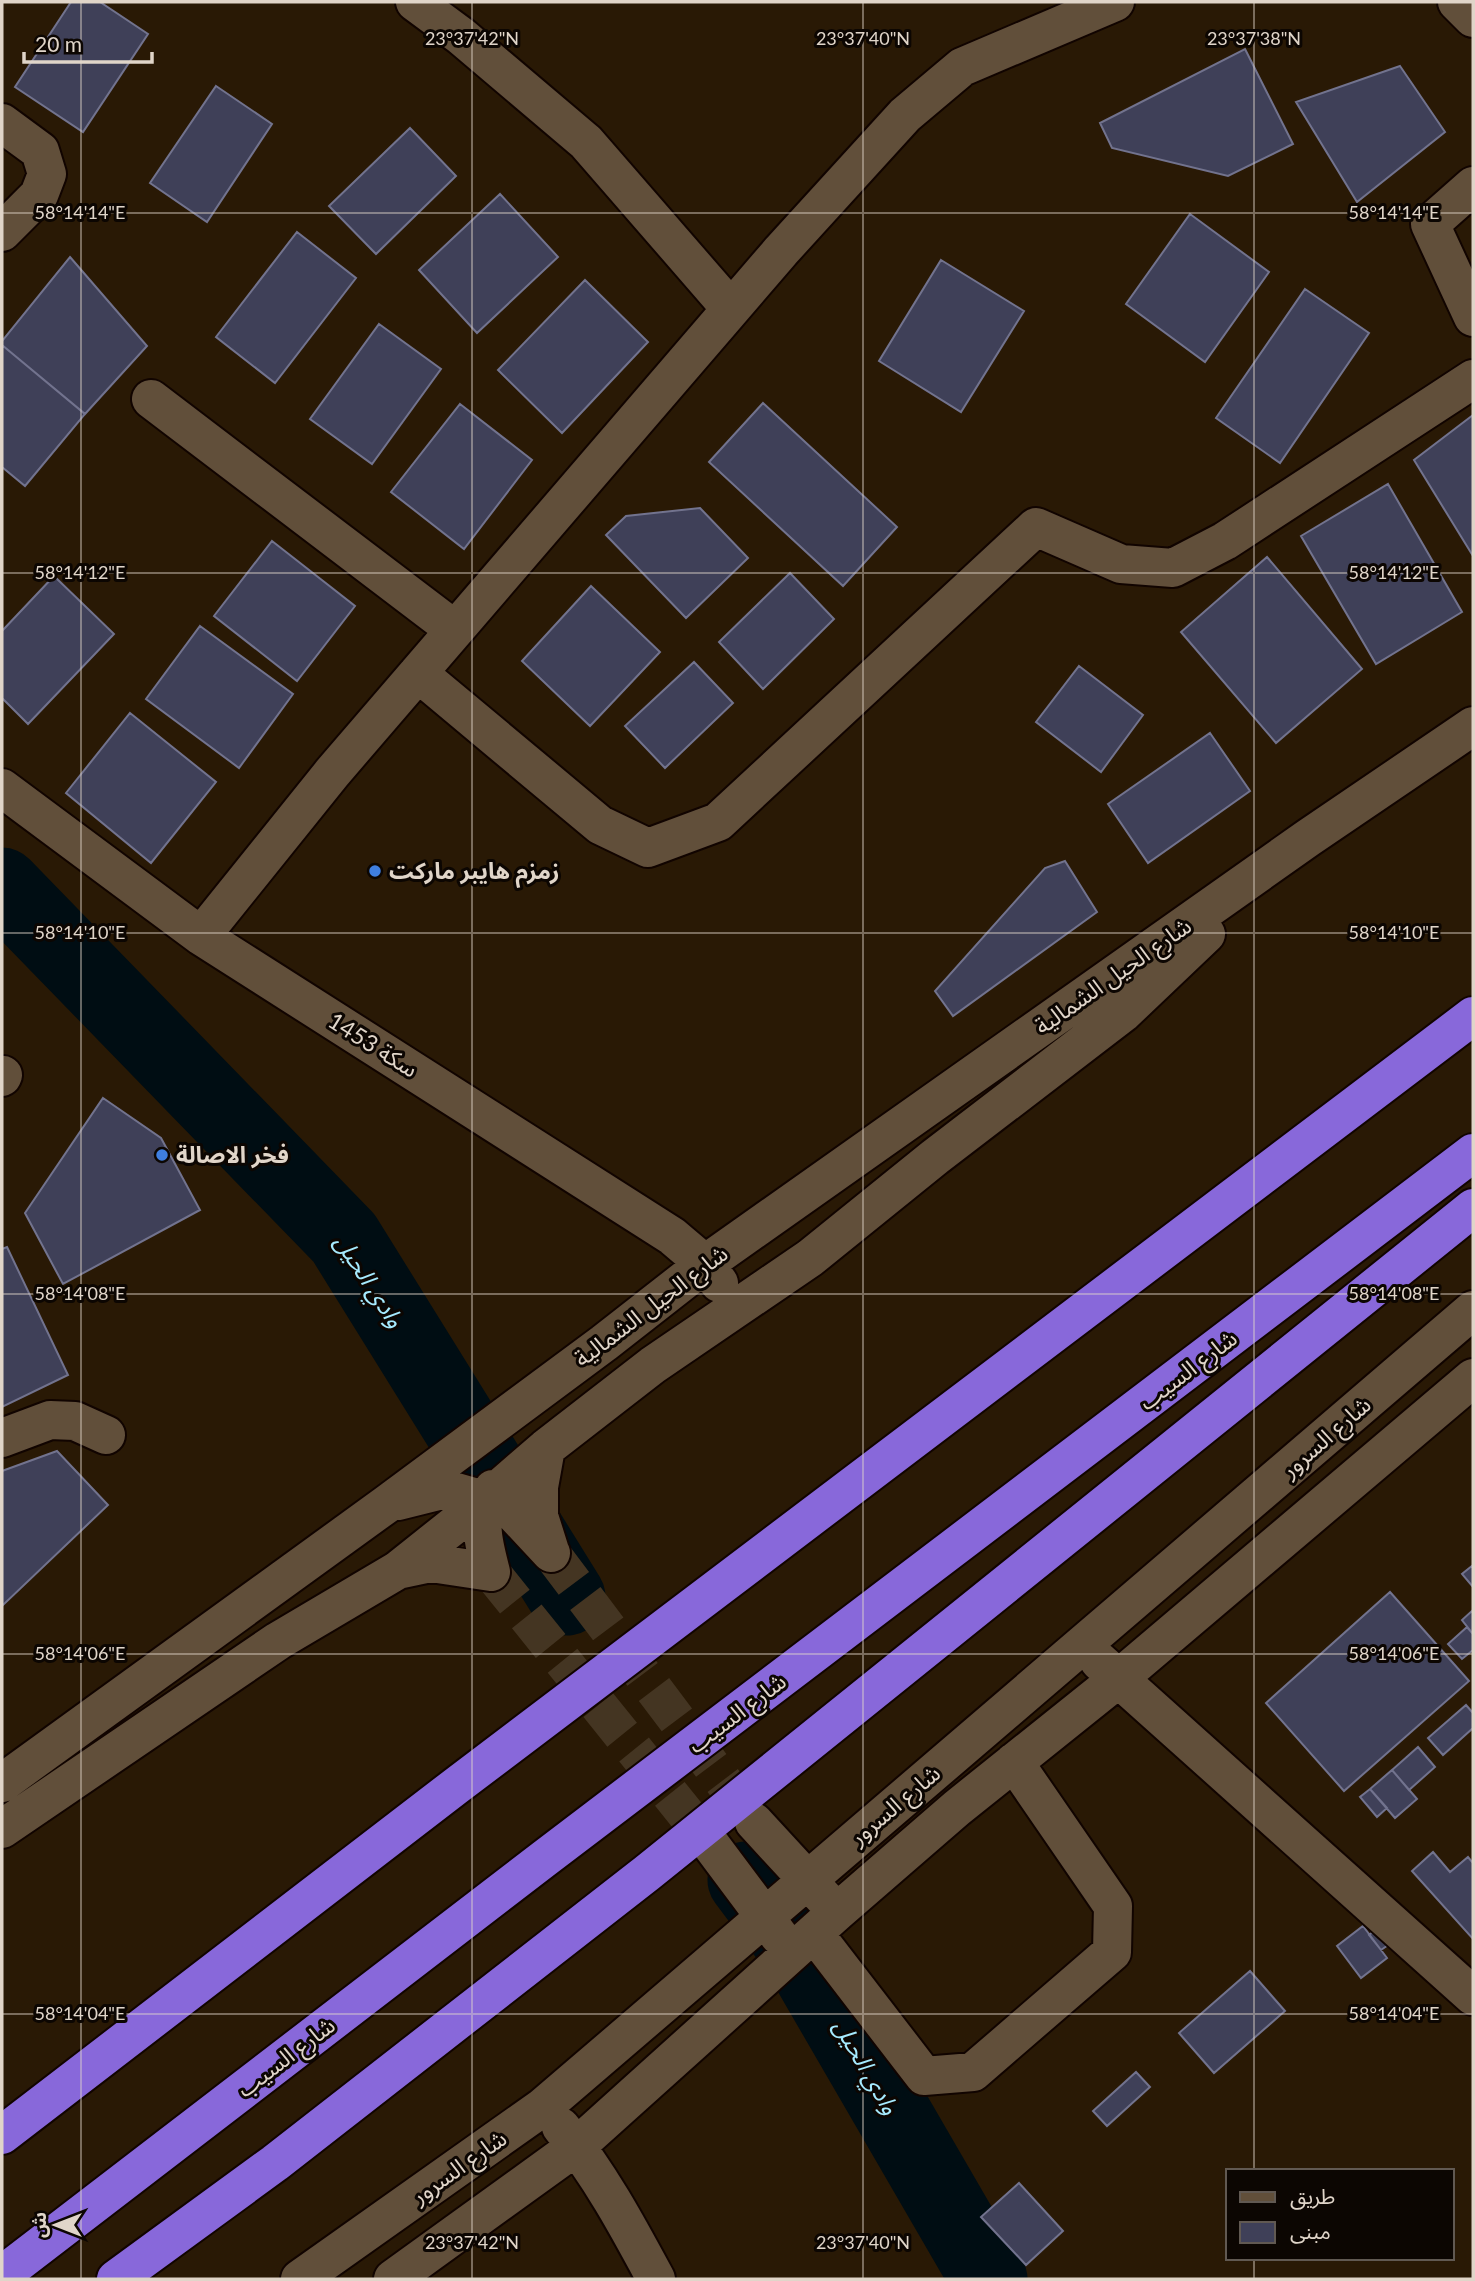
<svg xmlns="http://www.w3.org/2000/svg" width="1475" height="2281" viewBox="0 0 1475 2281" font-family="Lato,'Noto Sans Arabic',sans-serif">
  <rect width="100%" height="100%" fill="#291905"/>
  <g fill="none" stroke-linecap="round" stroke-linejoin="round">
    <!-- river -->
    <path stroke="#000d13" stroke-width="77" d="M2,886L344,1238L567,1597
      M746,1880L797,1948L989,2279"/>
  </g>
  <!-- building -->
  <path fill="#3f4058" stroke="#72738e" stroke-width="2" d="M71,2H100L148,34L83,132L15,87Z
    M1245,49L1293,144L1228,176L1112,148L1100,123Z
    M1400,66L1445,132L1357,202L1296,102Z
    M216,86L272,124L207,222L150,183Z
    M410,128L456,176L376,254L329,206Z
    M500,194L558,257L477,333L419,270Z
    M1190,214L1269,272L1205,362L1126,304Z
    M297,232L356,278L275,383L216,337Z
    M70,257L147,346L85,414L2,345V341Z
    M941,260L1024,311L961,412L879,361Z
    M585,280L648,342L562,433L498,370Z
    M1305,289L1369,333L1280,463L1216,418Z
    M379,324L441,369L372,464L310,419Z
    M2,345L85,414L25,486L2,467Z
    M763,403L897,527L843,586L709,462Z
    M460,404L532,460L464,549L391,492Z
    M1473,415V556L1414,460Z
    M1388,484L1462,612L1376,664L1301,536Z
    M700,508L748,558L686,618L606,535L626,516Z
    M272,541L355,606L297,681L214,616Z
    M1267,557L1362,669L1276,743L1181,632Z
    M790,573L834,619L763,689L719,642Z
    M54,576L114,634L28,724L2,698V631Z
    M591,586L660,652L590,726L522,661Z
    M200,626L293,694L239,768L146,699Z
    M694,662L733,703L665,768L625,726Z
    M1079,666L1143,715L1101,772L1036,722Z
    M130,713L216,782L151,863L66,793Z
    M1210,733L1250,791L1148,863L1108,804Z
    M1065,861L1097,912L953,1016L935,991L1045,868Z
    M103,1098L161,1138L200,1210L63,1284L25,1213Z
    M7,1247L68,1375L2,1407V1249Z
    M57,1451L108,1505L2,1606V1471Z
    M1473,1565V1587L1462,1574Z
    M1390,1592L1469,1681L1344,1791L1266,1703Z
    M1473,1610V1634L1462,1620Z
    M1467,1627L1473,1634V1650L1462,1659L1448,1644Z
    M1466,1705L1473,1713V1728L1443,1755L1428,1738Z
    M1418,1747L1435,1767L1409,1790L1392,1770Z
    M1392,1770L1417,1799L1395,1818L1370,1789Z
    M1370,1789L1387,1808L1377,1817L1360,1797Z
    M1433,1852L1450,1872L1468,1857L1473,1863V1939L1412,1871Z
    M1382,1925L1394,1941L1381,1950L1369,1935Z
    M1363,1926L1387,1958L1361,1978L1337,1946Z
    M1250,1971L1285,2011L1214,2073L1179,2033Z
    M1136,2072L1150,2087L1107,2126L1093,2111Z
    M1019,2183L1063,2231L1026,2265L981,2217Z"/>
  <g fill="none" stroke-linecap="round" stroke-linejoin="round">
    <!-- minor-tunnel -->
    <path stroke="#443522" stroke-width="38" stroke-dasharray="38 19" stroke-linecap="butt" d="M551,1553L754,1822
      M491,1572L711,1845"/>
    <defs>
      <path id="minor" d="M415,2L461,36L586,142L731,309
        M1457,2L1473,18
        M2,123L40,151L47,174L39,195L2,232
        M1473,186L1430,224L1473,317
        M151,399L455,630
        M418,673L600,825L648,848L718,822L1036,527L1121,564L1173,568L1225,541L1473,379
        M2,788L201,936L672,1236L705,1264L719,1283
        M201,936L332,773L781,251L905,115L962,67L1115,2
        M2,1077L3,1075
        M2,1438L50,1420L75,1421L106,1435
        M546,1448L539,1487V1516L550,1551
        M398,1501L446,1489L508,1507L551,1553
        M398,1570L431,1563L491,1572C483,1541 476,1518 493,1489
        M1099,1661L1473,1996
        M2,1783L387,1504L604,1343L705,1264L1308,838L1473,726
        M754,1822L824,1898
        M2,1829L278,1641L398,1570L486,1500L546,1448L653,1365L810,1258L935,1157L1123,1013L1206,934
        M711,1845L779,1936
        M814,1933L924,2076L973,2072L1112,1952L1113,1906L1014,1762
        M561,2127C599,2173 628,2227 656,2279
        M300,2279L543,2107L1473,1310
        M393,2279L577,2146L837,1912L957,1808L1118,1679L1473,1378"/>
      <path id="highway" d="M2,2135L456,1786L1473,1016
        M2,2275L545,1858L1473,1153
        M116,2279L275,2163L647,1873L1473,1208"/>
    </defs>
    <!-- minor casing -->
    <use href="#minor" stroke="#110400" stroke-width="42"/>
    <!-- highway casing -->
    <use href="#highway" stroke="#110400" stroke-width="42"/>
    <!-- minor -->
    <use href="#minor" stroke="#614f3a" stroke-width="38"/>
    <!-- highway -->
    <use href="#highway" stroke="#8868da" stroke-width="38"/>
  </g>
  <!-- ticks -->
  <path fill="none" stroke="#e0d5c9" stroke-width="2" stroke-opacity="0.45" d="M81,2V2279M472,2V2279M863,2V2279M1254,2V2171M2,213H1473M2,573H1473M2,933H1473M2,1294H1473M2,1654H1473M2,2014H1473M1254,2258V2279"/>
  <!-- markers -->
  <g fill="#3f7fe0" stroke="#0c0602" stroke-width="2.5">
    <circle cx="375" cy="871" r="7"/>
    <circle cx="162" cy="1155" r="7"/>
  </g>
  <g text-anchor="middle" stroke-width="6" stroke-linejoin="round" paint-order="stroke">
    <!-- poi labels -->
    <g font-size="23" font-weight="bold" fill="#e0d5c9" stroke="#0c0602" text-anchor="start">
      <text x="389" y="879">زمزم هايبر ماركت</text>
      <text x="176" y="1163">فخر الاصالة</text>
    </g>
    <!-- street labels -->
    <g font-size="23" fill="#e0d5c9" stroke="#0c0602">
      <text transform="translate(1113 976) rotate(-35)" y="8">شارع الحيل الشمالية</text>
      <text transform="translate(373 1045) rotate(32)" y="8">سكة 1453</text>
      <text transform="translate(651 1306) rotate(-37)" y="8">شارع الحيل الشمالية</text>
      <text transform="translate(1188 1370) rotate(-37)" y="8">شارع السيب</text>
      <text transform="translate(1326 1437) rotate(-41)" y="8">شارع السرور</text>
      <text transform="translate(737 1713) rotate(-37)" y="8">شارع السيب</text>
      <text transform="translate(895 1805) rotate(-40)" y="8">شارع السرور</text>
      <text transform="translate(286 2057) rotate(-37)" y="8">شارع السيب</text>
      <text transform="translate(459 2167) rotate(-35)" y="8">شارع السرور</text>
    </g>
    <!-- water labels -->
    <g font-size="24" font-style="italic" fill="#a6eafe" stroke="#0c0602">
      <text transform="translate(369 1281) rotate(57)" y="8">وادي الحيل</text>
      <text transform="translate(866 2067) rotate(60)" y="8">وادي الحيل</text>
    </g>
  </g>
  <g font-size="18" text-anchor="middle" fill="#e0d5c9" stroke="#0c0602" stroke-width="6" stroke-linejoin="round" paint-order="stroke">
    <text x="472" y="45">23°37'42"N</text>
    <text x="863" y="45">23°37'40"N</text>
    <text x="1254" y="45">23°37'38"N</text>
    <text x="1394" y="219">58°14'14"E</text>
    <text x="80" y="219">58°14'14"E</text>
    <text x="1394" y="579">58°14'12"E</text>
    <text x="80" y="579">58°14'12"E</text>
    <text x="1394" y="939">58°14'10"E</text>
    <text x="80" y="939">58°14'10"E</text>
    <text x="1394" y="1300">58°14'08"E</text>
    <text x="80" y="1300">58°14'08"E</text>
    <text x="1394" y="1660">58°14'06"E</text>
    <text x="80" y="1660">58°14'06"E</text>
    <text x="1394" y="2020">58°14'04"E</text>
    <text x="80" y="2020">58°14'04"E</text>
    <text x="472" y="2249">23°37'42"N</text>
    <text x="863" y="2249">23°37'40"N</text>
  </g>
  <!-- border -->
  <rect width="1475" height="2281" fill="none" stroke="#e0d5c9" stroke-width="7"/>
  <!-- legend -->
  <rect x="1226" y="2169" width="228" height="91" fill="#0c0602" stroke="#615952" stroke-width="2"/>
  <rect x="1240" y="2192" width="35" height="10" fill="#614f3a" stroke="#615952" stroke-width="2"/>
  <text x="1290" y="2204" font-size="21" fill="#e0d5c9">طريق</text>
  <rect x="1240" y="2222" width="35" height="21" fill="#3f4058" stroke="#615952" stroke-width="2"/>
  <text x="1290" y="2239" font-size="21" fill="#e0d5c9">مبنى</text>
  <!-- north arrow -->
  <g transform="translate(56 2225) rotate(270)" stroke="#0c0602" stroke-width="5" paint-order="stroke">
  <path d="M0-5L12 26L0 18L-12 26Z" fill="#e0d5c9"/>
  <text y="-10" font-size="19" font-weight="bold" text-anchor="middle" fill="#e0d5c9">ش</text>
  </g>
  <!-- scale -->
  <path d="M24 52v10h128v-10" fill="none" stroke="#e0d5c9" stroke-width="3.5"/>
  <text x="35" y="52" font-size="21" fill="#e0d5c9" stroke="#0c0602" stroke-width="5" paint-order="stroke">20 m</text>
</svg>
